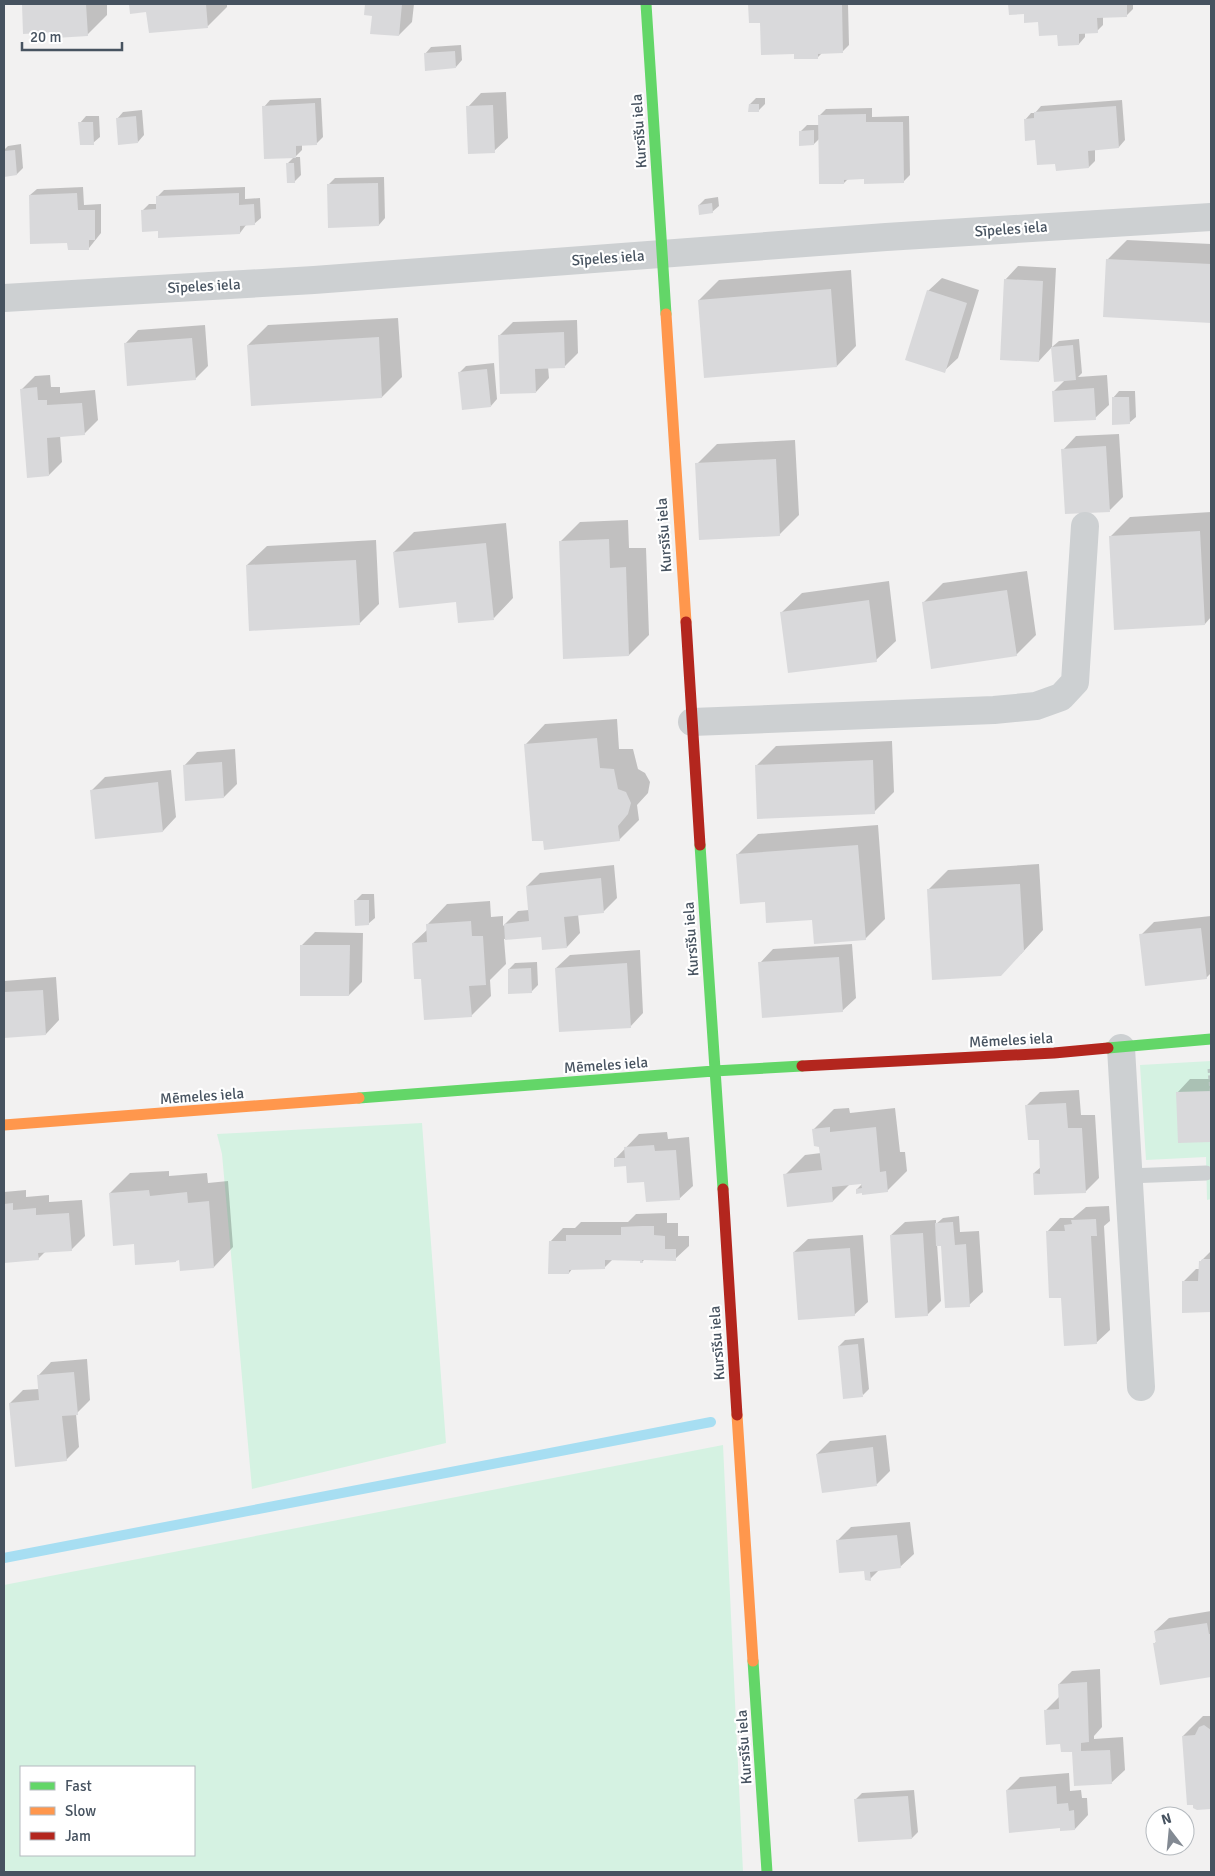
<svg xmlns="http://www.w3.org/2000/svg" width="1215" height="1876" viewBox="0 0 1215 1876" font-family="Signika,sans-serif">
  <rect width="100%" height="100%" fill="#f2f1f1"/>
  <!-- green -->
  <path fill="#d5f2e2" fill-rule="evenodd" d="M1211,1061V1199L1207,1200L1206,1157L1146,1160L1140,1065Z
    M422,1123L446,1443L252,1489L222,1154L217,1134Z
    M723,1445L743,1872H4V1585ZM21,1767H194V1855H21Z"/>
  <!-- shadow -->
  <path fill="#0003" d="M23,4H107V15L87,35L56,31L25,33Z
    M131,4H227V7L208,26L148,11L131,12Z
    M366,4H414L412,22L399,35L373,15L365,14Z
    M750,4H848L849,45L843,51L823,52L817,58L795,53L761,22H750Z
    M1009,4H1133V9L1127,15L1103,17V25L1097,31L1085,32V37L1079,44L1058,34L1025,12L1010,13Z
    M461,45L462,60L456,67L425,54L431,47Z
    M506,92L508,138L494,151L468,107L481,93Z
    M321,98L323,137L317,143L302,144V150L295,157H300L301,175L294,182L287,164L294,157L264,107L270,100Z
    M756,98H765V104L759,110L750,104Z
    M1122,100L1125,140L1119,147L1095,149V161L1089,167L1056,163L1036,138L1025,120L1031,113H1035L1041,106Z
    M872,108V117L909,116L910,175L903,182L865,178L848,179L844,183L820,138L814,144L800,132L807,125H820L819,116L826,109Z
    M142,110L144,135L138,142L117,119L123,112Z
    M86,116H99L100,137L93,143L80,123Z
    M21,144L23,168L17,174L4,176V150L8,146Z
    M384,177L385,218L379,225L328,185L335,178Z
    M83,187L84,205L101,204V233L89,248L69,242L30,195L37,189Z
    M245,187V199L260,198L261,218L254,224L246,225L240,233L159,230L142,211L149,204H157V197L164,190Z
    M718,197L719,206L712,212L699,205L705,199Z
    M1127,240L1211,244V322L1104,316L1108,259Z
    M1018,266L1056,268L1052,347L1039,361L1005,280Z
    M851,270L856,346L837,366L699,300L719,280Z
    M942,278L979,290L958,358L944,371L928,291Z
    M398,318L402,377L382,397L248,345L268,325Z
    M577,320L578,353L565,366L548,367L549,378L536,392L500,335L513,322Z
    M205,325L208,366L195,379L125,344L138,330Z
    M1079,339L1082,373L1078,377L1107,375L1109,405L1095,418L1054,391L1065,380L1052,347L1059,341Z
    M494,363L497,399L491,406L459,373L466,366Z
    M50,375L51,387H60V393L95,390L98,420L84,434L60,435L62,462L49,475L22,389L35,376Z
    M1119,391H1135L1136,417L1129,423L1113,398Z
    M1119,434L1123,497L1110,510L1063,450L1076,436Z
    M795,440L799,515L779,535L697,464L717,444Z
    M1211,512V617L1205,624L1110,537L1130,517Z
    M628,520L629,548H646L649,635L629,655L560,542L580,522Z
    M506,523L513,598L494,618L458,601L394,552L414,532Z
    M376,540L379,604L359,624L247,565L267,546Z
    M1027,571L1036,635L1016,655L923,603L943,583Z
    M889,581L896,641L876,660L782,612L802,593Z
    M617,719L619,749H633L638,769L645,773L650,782L648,793L637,805L639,820L619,840L544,839L526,744L545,724Z
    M892,741L894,792L874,812L756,766L776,746Z
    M235,749L237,784L224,797L184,766L197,752Z
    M171,770L176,817L163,831L91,791L105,777Z
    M878,825L885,919L865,939L766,901L738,854L758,834Z
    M1039,864L1043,930L1021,954L928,890L948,870Z
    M614,865L617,898L604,911L578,914L580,933L567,947L542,935L504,939L506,964L490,980L491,996L471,1016L422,977L413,943L428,929V924L447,904L490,901L491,917L503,916V926L518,911L529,910L527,886L540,873Z
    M362,894H374L375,918L368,924L355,901Z
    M1211,916V973L1206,978L1141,935L1154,922Z
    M315,932L363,933L362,982L349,995L301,946Z
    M852,944L856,998L842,1011L760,963L773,949Z
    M640,950L643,1013L630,1027L556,968L570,955Z
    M537,962L538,985L531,992L509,969L515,963Z
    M56,977L59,1020L46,1034L4,1036V981Z
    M1190,1079H1211V1140L1179,1142L1177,1093Z
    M1079,1090L1081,1115H1095L1099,1178L1085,1192L1036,1194L1034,1173L1041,1167L1040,1139L1026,1106L1040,1092Z
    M849,1108L850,1113L895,1108L900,1152H905L907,1171L887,1191L857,1189L863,1183L850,1184L833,1201L785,1175L805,1155L821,1153L814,1129L834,1109Z
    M667,1132L668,1139L689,1137L693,1186L679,1199L645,1181L627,1165L615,1159L639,1134Z
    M169,1171V1176L207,1173L208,1183L228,1181L233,1247L214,1267L180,1259L135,1242L110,1193L130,1173Z
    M26,1190V1197L49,1195V1202L82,1200L85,1236L71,1250L46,1251L38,1259L4,1262V1192Z
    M1109,1206L1110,1221L1104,1226L1110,1330L1096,1343L1047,1232L1060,1218H1073L1086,1207Z
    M667,1213V1223H678V1236H689V1246L675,1259H645L642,1262L641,1260L613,1259L604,1268H573L569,1273L550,1242L563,1228H575L581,1222H628L636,1214Z
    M959,1216L960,1232L979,1231L983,1292L969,1305L942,1246L937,1244L941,1301L927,1315L891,1235L905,1222L936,1220V1224L943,1218Z
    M863,1235L868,1302L854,1315L794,1252L808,1239Z
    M1211,1251V1311H1183V1282L1196,1269H1200V1262Z
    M864,1338L869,1389L863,1395L839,1346L845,1340Z
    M87,1359L90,1400L76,1414L79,1447L66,1460L10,1403L23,1390L39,1389L38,1376L51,1362Z
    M886,1435L890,1471L877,1484L823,1491L817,1454L830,1441Z
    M910,1522L914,1554L900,1567L880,1569L870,1579L866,1570L838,1540L851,1527Z
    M1211,1611V1676L1161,1684L1155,1643L1157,1641L1155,1631L1169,1618Z
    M1100,1669L1102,1727L1094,1736V1739L1123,1737L1125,1770L1111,1783L1073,1750L1062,1743L1045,1711L1059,1697V1684L1072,1671Z
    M1203,1716H1211V1808L1197,1809L1183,1736Z
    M1069,1773L1070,1791L1081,1790L1082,1798H1087L1088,1815L1075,1829L1061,1827L1007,1790L1020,1777Z
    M914,1790L918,1832L912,1838L855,1800L862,1793Z"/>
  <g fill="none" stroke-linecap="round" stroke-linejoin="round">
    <!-- stream -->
    <path stroke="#a7def2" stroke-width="10" d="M4,1558L711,1422"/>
  </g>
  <!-- building -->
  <path fill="#d9d9db" d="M22,4H86L88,36L55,38V32L23,34Z
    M129,4H206L208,28L149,33L146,12L130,14Z
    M365,4H402L399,36L370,34L372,16L364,15Z
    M748,4H842L843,53L818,54V59H794V54L761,55L760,23H749Z
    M1008,4H1127V17L1097,18L1098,33L1079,34V45L1058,46L1057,35L1039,36L1038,22L1024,23V14L1009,15Z
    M455,51L456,68L425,71L424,53Z
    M315,103L317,145L296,146V158L264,159L262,106Z
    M749,104H759V112H748Z
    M493,105L495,153L468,154L466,106Z
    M1116,106L1119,148L1088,151L1089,168L1056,171L1055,164L1037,165L1035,140L1025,141L1024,119L1034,118V112Z
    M866,114V122H903L904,183L864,184V179L844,180V184H819L818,115Z
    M136,116L138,143L118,145L116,118Z
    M78,122H93L94,145H80Z
    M814,130V145L799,146V131Z
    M15,150L17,175L4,177V151Z
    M286,163H294L295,183H287Z
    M378,183L379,226L328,228L327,184Z
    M77,193L78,210H95V240H89V250H68L67,243L30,244L29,195Z
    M239,193V205L254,204L255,225L240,226V234L158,238V231L142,232L141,210L156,209V196Z
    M712,203L713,213L699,215L698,205Z
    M1106,259L1211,264V323L1103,317Z
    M1004,279L1043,281L1039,362L1000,360Z
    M831,289L837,367L704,378L698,300Z
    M927,290L967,303L945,373L905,360Z
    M564,332L565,368L535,369L536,393L500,394L498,335Z
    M379,337L382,398L251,406L247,345Z
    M192,338L196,380L127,386L124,343Z
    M1073,345L1076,380L1054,382L1051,347Z
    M487,369L491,407L462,410L458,372Z
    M37,387L38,400H47V405L82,403L85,435L47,438L49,476L27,478L20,389Z
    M1094,388L1096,420L1054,422L1052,391Z
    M1112,397H1129L1130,424L1112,425Z
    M1106,446L1110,512L1065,514L1061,449Z
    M776,459L780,536L699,540L695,463Z
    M1200,531L1205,625L1114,630L1109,536Z
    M609,539L610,568L626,567L629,656L563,659L559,541Z
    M486,543L494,620L458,623L456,602L399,608L393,552Z
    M356,560L360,625L249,631L246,565Z
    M1007,590L1017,656L931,669L922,602Z
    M869,600L877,662L788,673L780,612Z
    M597,738L600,768L614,769L618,789L626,792L631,803L628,814L618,826L620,841L544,850L543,841H532L524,744Z
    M873,760L875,814L757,819L755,765Z
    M222,762L224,798L185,801L183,765Z
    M158,782L163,832L95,839L90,790Z
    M858,845L866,940L814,944L812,920L766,923L765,902L740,904L736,854Z
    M601,878L604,913L564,917L567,948L542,950L541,937L505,940L504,924L529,921L526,886Z
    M1020,884L1024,951L1001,976L932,980L927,889Z
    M354,900H369V925L355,926Z
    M471,921L472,936H483L486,985L469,986L472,1017L424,1020L421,979H414L412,943L427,942L426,924Z
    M1201,928L1207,979L1145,986L1139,934Z
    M300,945H350L349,996H300Z
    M839,957L843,1012L762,1018L758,962Z
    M627,963L631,1028L559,1032L555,968Z
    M531,968L532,993L508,994V969Z
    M43,990L46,1035L4,1038V992Z
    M1211,1091V1142L1178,1143L1176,1092Z
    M1066,1103L1068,1128H1082L1086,1193L1034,1195L1033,1173L1040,1174L1039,1140H1028L1025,1105Z
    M830,1127V1132L876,1127L880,1172L886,1171L888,1192L862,1195V1193L856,1194V1189L862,1188L861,1184L832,1187L833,1202L787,1207L783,1174L822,1170L819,1147L814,1146L812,1129Z
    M654,1145L655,1151L676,1150L680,1200L646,1202L644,1182L627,1183L626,1166L614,1167V1158H625L624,1147Z
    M149,1190L150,1196L187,1192L188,1203L209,1201L214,1268L180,1271L179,1260L176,1261V1262L135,1265L134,1244L113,1246L109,1193Z
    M13,1203V1210L36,1208V1215L69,1213L72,1251L38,1253L39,1260L4,1263V1204Z
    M1096,1219L1097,1236H1091L1097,1344L1064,1346L1061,1298H1049L1046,1231H1065L1064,1225L1072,1224L1071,1220Z
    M953,1222L955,1245L966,1244L970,1307L945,1308L941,1246H936L935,1223Z
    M642,1226H654V1235L665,1236V1249H676V1261L642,1260L643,1263H640V1261L605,1260V1269L569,1270V1274H548L549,1241H566V1235H621V1227Z
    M923,1233L928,1316L895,1318L890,1235Z
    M850,1248L855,1316L798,1320L793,1252Z
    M1202,1259H1211V1312L1182,1313V1281H1198L1199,1261H1201Z
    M858,1344L863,1397L843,1399L838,1346Z
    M74,1372L78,1415L62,1416L67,1461L15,1467L9,1403L39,1400L37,1375Z
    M873,1447L877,1486L822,1493L816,1454Z
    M897,1535L901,1568L870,1572L871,1581L865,1580L864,1571L839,1573L836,1540Z
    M1207,1623L1209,1634H1211V1677L1160,1685L1153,1643H1156L1154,1631Z
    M1087,1682L1089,1742L1081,1743V1751L1110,1750L1112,1784L1074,1786L1072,1752H1061L1060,1744L1046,1745L1044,1710L1059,1709L1058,1684Z
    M1204,1725L1211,1730V1809L1197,1810L1193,1808V1805H1187L1182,1736L1195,1735L1199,1727Z
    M1056,1786L1057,1804L1068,1803L1069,1811L1074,1810L1075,1830L1060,1831V1828L1009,1833L1006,1790Z
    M908,1796L912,1839L858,1842L854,1799Z"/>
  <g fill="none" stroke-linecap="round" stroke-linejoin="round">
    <!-- path -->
    <path stroke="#bac6c3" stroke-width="3" stroke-dasharray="4 2.5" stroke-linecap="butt" d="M1209,1069L1211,1091"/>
    <!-- lane -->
    <path stroke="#cdd0d2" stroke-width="15" d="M1128,1176L1206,1173"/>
    <!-- street -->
    <path stroke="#cdd0d2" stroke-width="28" d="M4,298L314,280L886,237L1211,217
      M692,722L994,710L1036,706L1061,697L1075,682L1085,526
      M1121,1048L1141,1387"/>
    <!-- fast -->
    <path stroke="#63d668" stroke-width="11" d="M646,4L666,314
      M700,845L723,1189
      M1108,1048L1211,1039
      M359,1098L714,1071L802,1066
      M753,1661L767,1872"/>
    <!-- slow -->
    <path stroke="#ff974d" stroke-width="11" d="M666,314L686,622
      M4,1125L359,1098
      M737,1415L753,1661"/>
    <!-- jam -->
    <path stroke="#b3261e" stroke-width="11" d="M686,622L700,845
      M802,1066L1054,1053L1108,1048
      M723,1189L737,1415"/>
  </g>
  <g text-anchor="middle" stroke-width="4.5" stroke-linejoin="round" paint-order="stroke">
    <!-- street labels -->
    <g font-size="15" fill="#475360" stroke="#fff">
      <text transform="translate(639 131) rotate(-94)" y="5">Kursīšu iela</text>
      <text transform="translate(1011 229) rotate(-4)" y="5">Sīpeles iela</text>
      <text transform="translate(608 258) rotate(-4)" y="5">Sīpeles iela</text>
      <text transform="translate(204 286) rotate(-3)" y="5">Sīpeles iela</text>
      <text transform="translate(664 535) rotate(-94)" y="5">Kursīšu iela</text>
      <text transform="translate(691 939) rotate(-94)" y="5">Kursīšu iela</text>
      <text transform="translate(1011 1040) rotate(-3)" y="5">Mēmeles iela</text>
      <text transform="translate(606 1065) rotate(-4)" y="5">Mēmeles iela</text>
      <text transform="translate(202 1096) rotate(-4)" y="5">Mēmeles iela</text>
      <text transform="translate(717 1343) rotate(-94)" y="5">Kursīšu iela</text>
      <text transform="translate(744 1747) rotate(-94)" y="5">Kursīšu iela</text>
    </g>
  </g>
  <!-- border -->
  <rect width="1215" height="1876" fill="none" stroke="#475360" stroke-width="10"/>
  <!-- legend -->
  <rect x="20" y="1766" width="175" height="90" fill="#ffffff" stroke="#b5babf"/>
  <rect x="30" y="1782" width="25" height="8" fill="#63d668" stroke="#b5babf"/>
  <text x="65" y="1791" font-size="15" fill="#475360">Fast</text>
  <rect x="30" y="1807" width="25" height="8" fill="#ff974d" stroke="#b5babf"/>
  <text x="65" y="1816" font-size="15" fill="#475360">Slow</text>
  <rect x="30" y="1832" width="25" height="8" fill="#b3261e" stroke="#b5babf"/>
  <text x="65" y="1841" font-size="15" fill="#475360">Jam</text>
  <!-- north arrow -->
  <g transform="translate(1170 1831) rotate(344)"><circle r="24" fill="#ffffff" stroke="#b5babf"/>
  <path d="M0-4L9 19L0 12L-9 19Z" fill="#838a93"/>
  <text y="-8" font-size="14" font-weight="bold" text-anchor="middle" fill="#475360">N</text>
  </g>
  <!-- scale -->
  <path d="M22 42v8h100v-8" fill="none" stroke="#475360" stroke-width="2.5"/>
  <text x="30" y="42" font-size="15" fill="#475360" stroke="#ffffff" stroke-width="4" paint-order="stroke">20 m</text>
</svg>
